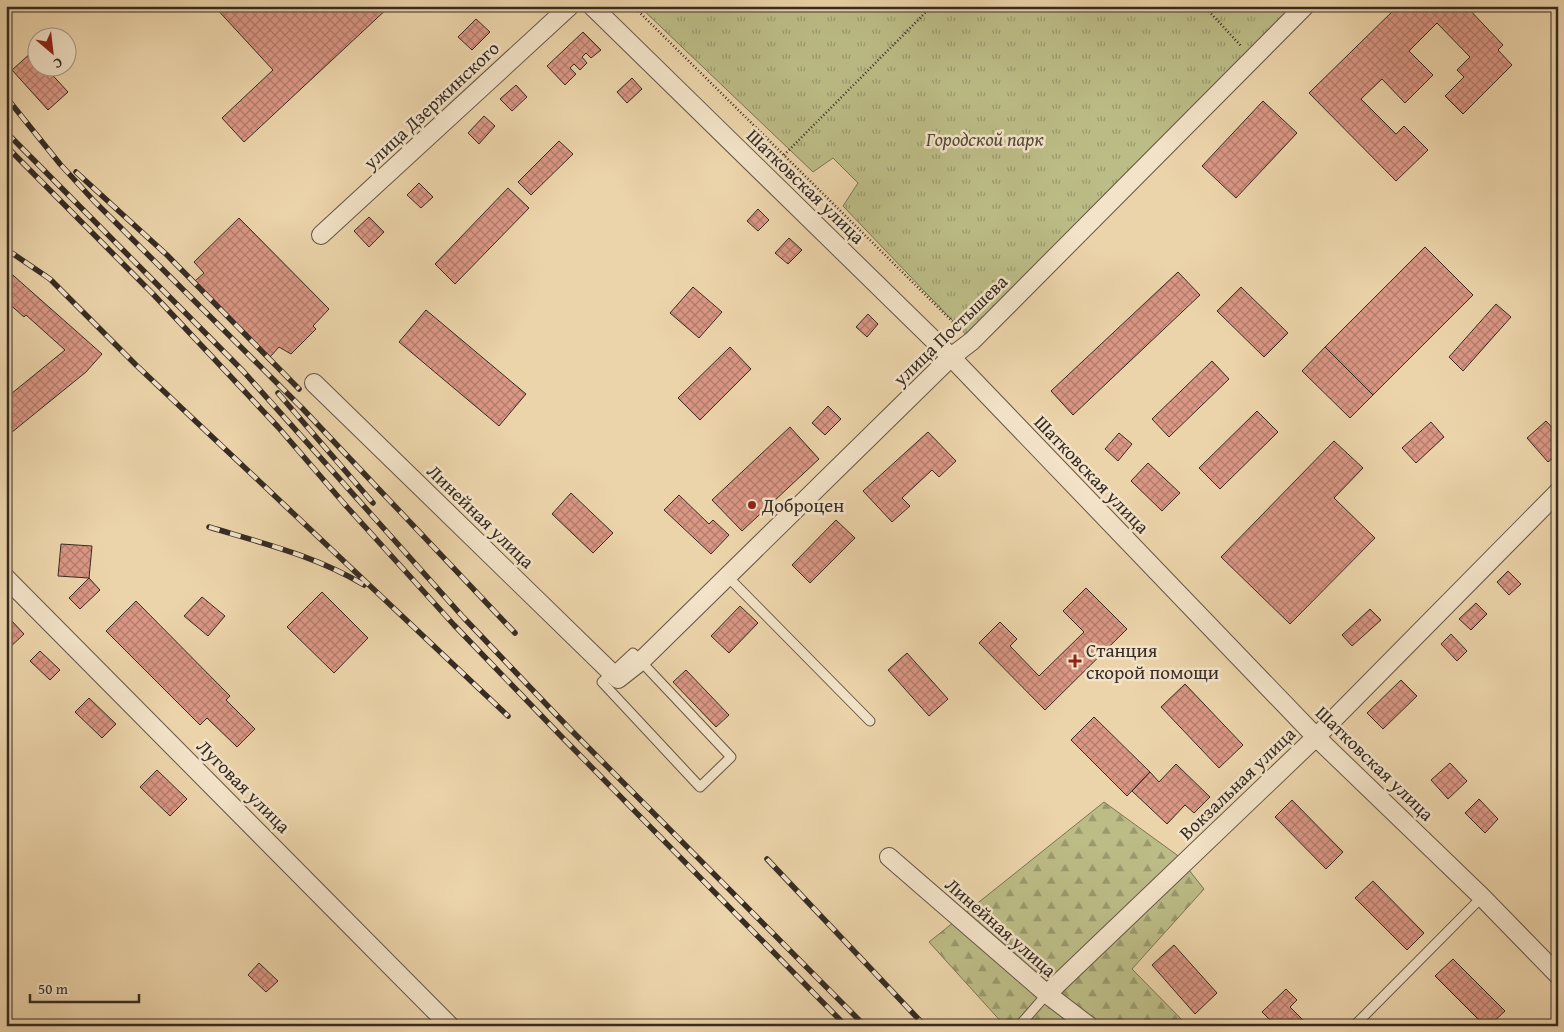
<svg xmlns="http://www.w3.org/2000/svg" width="1564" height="1032" viewBox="0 0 1564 1032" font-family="'Gentium Book Plus',serif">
  <defs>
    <pattern id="forest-firs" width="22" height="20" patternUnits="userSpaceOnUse" patternTransform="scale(1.25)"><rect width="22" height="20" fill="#bcbc86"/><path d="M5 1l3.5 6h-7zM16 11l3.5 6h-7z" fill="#9a996d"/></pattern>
    <pattern id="park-tufts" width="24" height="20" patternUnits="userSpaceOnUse" patternTransform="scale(1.25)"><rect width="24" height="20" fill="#bcbc86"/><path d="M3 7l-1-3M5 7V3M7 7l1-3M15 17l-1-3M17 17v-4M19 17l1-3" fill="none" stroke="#9a996d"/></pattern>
    <pattern id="building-cross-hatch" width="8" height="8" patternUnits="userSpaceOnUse" patternTransform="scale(1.25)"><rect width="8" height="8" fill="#da9784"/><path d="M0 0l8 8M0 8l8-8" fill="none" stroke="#b27b6c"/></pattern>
  </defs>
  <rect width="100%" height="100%" fill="#ecd4aa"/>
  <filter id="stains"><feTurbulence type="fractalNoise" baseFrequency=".004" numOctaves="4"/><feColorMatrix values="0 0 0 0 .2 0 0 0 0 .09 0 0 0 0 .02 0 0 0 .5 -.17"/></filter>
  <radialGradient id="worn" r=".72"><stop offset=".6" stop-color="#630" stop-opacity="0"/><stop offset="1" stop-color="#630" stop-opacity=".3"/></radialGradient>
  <!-- forest -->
  <path fill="url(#forest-firs)" stroke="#797455" d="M1104,802L1177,855L1204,889L1132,969L1188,1026H1005L929,942Z"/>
  <!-- park -->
  <path fill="url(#park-tufts)" stroke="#797455" d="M639,6H1305L972,341L843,206L858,183L833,158L813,172Z"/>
  <!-- building -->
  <path fill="url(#building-cross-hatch)" stroke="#362b24" d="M214,6H390L244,142L222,118L273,70Z
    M1398,6H1466L1503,45L1498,50L1512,65L1463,114L1445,96L1464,77L1457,70L1470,57L1437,23L1409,51L1433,75L1405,103L1382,79L1361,99L1396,134L1404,126L1428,150L1396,181L1309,93Z
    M476,19L490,32L472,50L458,37Z
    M583,32L601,50L591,58L586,53L582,57L587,63L580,70L574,64L570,68L576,74L565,85L547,66Z
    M32,52L38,58V68H46L68,92L48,110L12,70Z
    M632,78L642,89L627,103L617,92Z
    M516,85L527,97L512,111L500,99Z
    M1263,101L1297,133L1236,198L1202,166Z
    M484,116L495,126L479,144L468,133Z
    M559,141L573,154L531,195L518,182Z
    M419,183L433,197L421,208L407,195Z
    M508,188L529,208L455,284L435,264Z
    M758,209L769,220L758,231L747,221Z
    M369,217L384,232L369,247L354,231Z
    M239,218L329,309L313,326L316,329L291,354L279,347L270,357L195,281L204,273L194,262Z
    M789,238L802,250L788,264L775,253Z
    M1425,247L1473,295L1373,395L1325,347Z
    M6,269L102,354L86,372L6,437V398L65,350L26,315L24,317L6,301Z
    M1178,272L1200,295L1073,415L1051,391Z
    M693,287L722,312L699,338L670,313Z
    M1241,287L1288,333L1264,357L1217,311Z
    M1496,304L1511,317L1463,371L1449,357Z
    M426,310L526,394L499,426L399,342Z
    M868,314L878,324L867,337L856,327Z
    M730,347L751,369L700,420L678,398Z
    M1325,347L1373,395L1350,418L1302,371Z
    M1212,361L1229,379L1169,437L1152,419Z
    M828,406L841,419L825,435L812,423Z
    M1257,411L1278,432L1220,489L1199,468Z
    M1546,421L1558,434V454L1548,462L1527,438Z
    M1431,422L1444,437L1416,463L1402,448Z
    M790,427L819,459L742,531L712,500Z
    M928,432L956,461L939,477L932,470L902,498L910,506L892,522L863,491Z
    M1119,433L1132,444L1118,461L1105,449Z
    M1334,441L1363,468L1334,498L1375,538L1290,624L1221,557Z
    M1148,463L1180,493L1162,511L1131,481Z
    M571,493L613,533L593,553L552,514Z
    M679,495L709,524L713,520L729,535L711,554L664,510Z
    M836,520L855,538L810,583L792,565Z
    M61,544L92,546L89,578L58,576Z
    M1508,571L1521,584L1509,595L1497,582Z
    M89,578L100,590L80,609L69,598Z
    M1086,588L1127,629L1045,710L979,643L1000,622L1017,639L1010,646L1039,676L1084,632L1063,611Z
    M322,592L368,638L334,673L287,627Z
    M202,597L225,616L208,636L184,616Z
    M136,601L230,696L226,700L255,729L237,747L207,718L200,725L106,631Z
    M1476,603L1487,614L1471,630L1459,619Z
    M740,606L758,623L729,653L711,636Z
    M1370,609L1381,620L1352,646L1342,635Z
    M10,619L24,634L6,651V622Z
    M1451,634L1467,651L1457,661L1441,644Z
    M40,651L60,670L50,680L30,661Z
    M907,653L948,699L929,716L888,670Z
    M686,670L729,715L716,727L673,682Z
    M1401,680L1417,696L1383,729L1367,713Z
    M1185,684L1243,745L1219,768L1161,707Z
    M89,698L116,724L102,738L75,712Z
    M1094,717L1150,772L1127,796L1071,740Z
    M1450,763L1467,781L1448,799L1431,780Z
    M1176,764L1210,797L1194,813L1185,805L1167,824L1132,791L1150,772L1159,782Z
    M157,770L187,799L170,816L140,787Z
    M1479,799L1498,819L1485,833L1465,813Z
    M1292,800L1343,852L1326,869L1275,817Z
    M1373,881L1424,933L1407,950L1355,898Z
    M1174,945L1217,993L1195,1014L1152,965Z
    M1453,959L1505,1011L1489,1026H1485L1435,976Z
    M259,963L278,981L266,992L248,975Z
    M1286,989L1297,1000L1290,1007L1309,1026H1268L1272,1022L1262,1012Z"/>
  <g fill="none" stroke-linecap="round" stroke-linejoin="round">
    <defs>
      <path id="service" d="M728,577L870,721
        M633,653L731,757L700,787L602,682Z
        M1019,1026L1047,994
        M1354,1026L1482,897"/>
      <path id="minor" d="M592,6L951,357L1316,737L1482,897L1558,975
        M321,235L570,6
        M314,383L618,679L641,661L951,357L972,341L1305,6
        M6,578L450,1026
        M889,857L1047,994L1089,1026
        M1047,994L1316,737L1558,492"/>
    </defs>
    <!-- service casing -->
    <use href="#service" stroke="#645546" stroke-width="11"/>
    <!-- minor casing -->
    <use href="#minor" stroke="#645546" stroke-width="20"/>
    <!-- path -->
    <path stroke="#362b24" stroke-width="2.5" stroke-dasharray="1 2.5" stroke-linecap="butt" d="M1204,6L1242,47
      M616,7L633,6L962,331
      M784,155L932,6"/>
    <!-- service -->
    <use href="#service" stroke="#f3e3c8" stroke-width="9"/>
    <!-- minor -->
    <use href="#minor" stroke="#f3e3c8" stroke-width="18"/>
    <defs>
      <path id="rail" d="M6,97L60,164L94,201L302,408L515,633
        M6,132L243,371L463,617L567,726L865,1026
        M6,146L153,294L278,427L347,507L454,625L559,734L846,1026
        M76,172L167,255L299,389
        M6,249L50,279L136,365L508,716
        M278,393L373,503
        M209,527C262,543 316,556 364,585
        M767,859L925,1026"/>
    </defs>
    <!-- rail casing -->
    <use href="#rail" stroke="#362b24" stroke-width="5.5"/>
    <!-- rail -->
    <use href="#rail" stroke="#f3e3c8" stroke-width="4" stroke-dasharray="11" stroke-linecap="butt"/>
  </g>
  <!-- markers -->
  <g fill="#8f2418" stroke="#f3e3c8" stroke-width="2">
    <circle cx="752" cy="505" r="5"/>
    <path d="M1072.5 653.5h5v5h5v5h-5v5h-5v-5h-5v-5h5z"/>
  </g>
  <g text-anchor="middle" stroke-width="5" stroke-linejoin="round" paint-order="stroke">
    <!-- street labels -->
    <g font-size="19" fill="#362b24" stroke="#f3e3c8">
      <text transform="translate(431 105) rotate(-43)" y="7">улица Дзержинского</text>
      <text transform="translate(806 186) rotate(44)" y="7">Шатковская улица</text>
      <text transform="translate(950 330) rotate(-44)" y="7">улица Постышева</text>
      <text transform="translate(1092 474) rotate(46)" y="7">Шатковская улица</text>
      <text transform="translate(481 516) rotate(44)" y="7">Линейная улица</text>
      <text transform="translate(1375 763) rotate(44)" y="7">Шатковская улица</text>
      <text transform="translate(1237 783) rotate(-44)" y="7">Вокзальная улица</text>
      <text transform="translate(244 786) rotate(45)" y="7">Луговая улица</text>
      <text transform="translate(1001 927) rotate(41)" y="7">Линейная улица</text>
    </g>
    <!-- park labels -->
    <g font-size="19" font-style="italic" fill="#514838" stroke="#f3e3c8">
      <text x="985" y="146">Городской парк</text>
    </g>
    <!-- poi labels -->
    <g font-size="19" fill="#362b24" stroke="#f3e3c8" text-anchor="start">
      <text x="762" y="512">Доброцен</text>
      <text x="1086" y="657">Станция<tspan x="1086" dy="22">скорой помощи</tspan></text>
    </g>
  </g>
  <!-- margin -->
  <rect width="1564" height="1032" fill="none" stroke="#ecd4aa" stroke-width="25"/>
  <rect x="8" y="8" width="1549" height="1017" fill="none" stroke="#362b24" stroke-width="2.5"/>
  <rect x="12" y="12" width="1539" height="1007" fill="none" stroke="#362b24"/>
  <!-- north arrow -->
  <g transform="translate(52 52) rotate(152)"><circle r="24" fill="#f3e3c8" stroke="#a79986"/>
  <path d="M0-4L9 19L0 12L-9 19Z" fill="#8f2418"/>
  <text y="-8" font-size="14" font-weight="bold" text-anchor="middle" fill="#362b24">С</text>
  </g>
  <!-- scale -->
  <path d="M30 994v8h109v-8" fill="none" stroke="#362b24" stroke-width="2.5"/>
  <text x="38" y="994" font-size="15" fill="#362b24" stroke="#f3e3c8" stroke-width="4" paint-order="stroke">50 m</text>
  <rect width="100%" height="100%" filter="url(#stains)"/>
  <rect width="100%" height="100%" fill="url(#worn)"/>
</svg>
